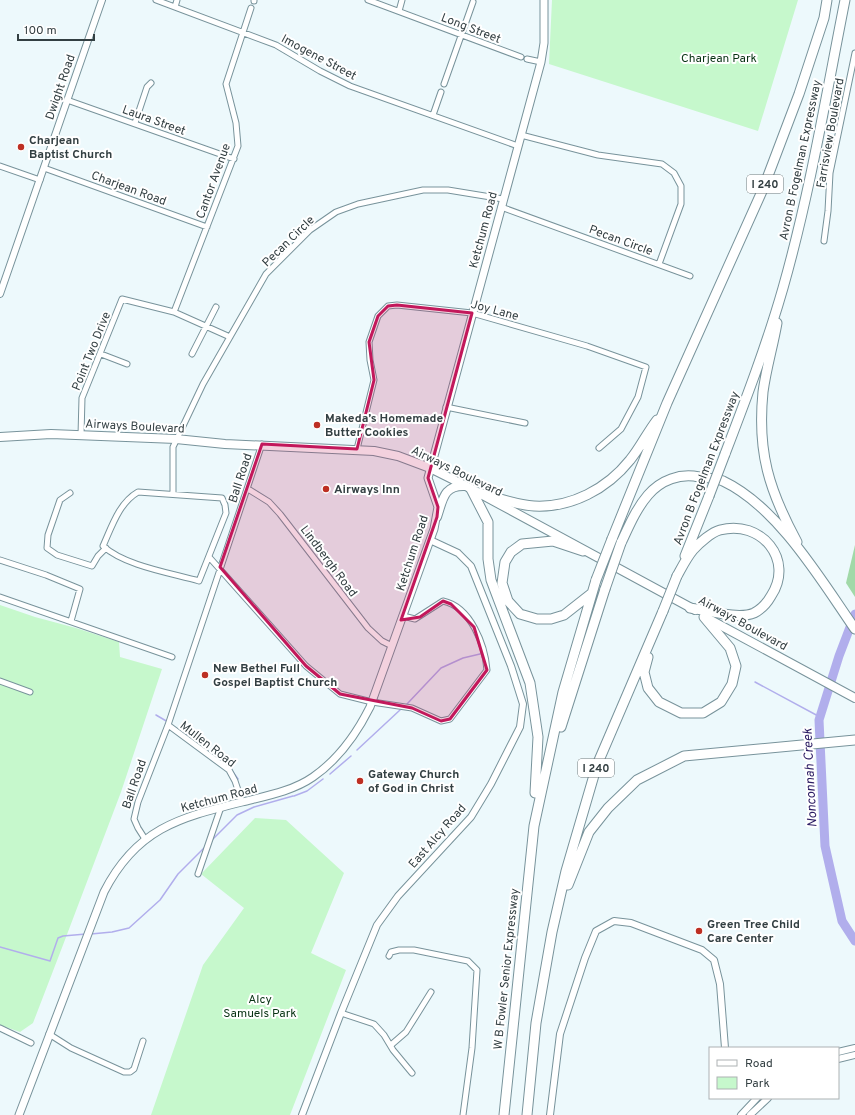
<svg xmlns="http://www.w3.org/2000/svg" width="855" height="1115" viewBox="0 0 855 1115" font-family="Overpass,sans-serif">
  <rect width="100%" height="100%" fill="#edf9fc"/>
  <!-- green -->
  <path fill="#c6f8cc" d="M552,0H798L758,131L549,64Z
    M0,605L35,617L76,628L119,642L120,657L162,669L121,792L63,945L33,1023L20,1032L0,1025Z
    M255,818L286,820L344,873L311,953L346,970L290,1115H151L203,965L244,908L201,874Z"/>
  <!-- forest -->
  <path fill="#a1d9a8" d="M855,545V597L846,583Z"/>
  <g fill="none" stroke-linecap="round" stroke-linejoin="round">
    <!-- stream -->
    <path stroke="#b1aeec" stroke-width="1.5" d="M755,682L820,717
      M407,704L441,668L463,658L480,654
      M156,715L168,722
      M181,731L230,768L238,779
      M357,750L400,710
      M330,774L351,756
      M294,796L307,791L323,779
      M212,840L237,815L254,807L293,796
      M91,934L112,932L129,928L160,900L178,874L205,847
      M0,947L50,961L58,938L63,936L86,934"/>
    <!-- river -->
    <path stroke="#b1aeec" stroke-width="9" d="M855,614L839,656L819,720L825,846L842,921L855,941"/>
    <defs>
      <path id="minor" d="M156,0L276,45L320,71L350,86L518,146
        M368,0L521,57
        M254,1V0
        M175,7L177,0
        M399,11L402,0
        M527,59L541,62
        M444,84L473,2
        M67,100L234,159
        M433,115L441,92
        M135,123L147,87L151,83
        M521,135L598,155L662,164L674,173L681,186V204L659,264
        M0,166L40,180
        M44,168L207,227
        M501,207L690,276
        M824,241L828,211L830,173L855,53
        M174,312L238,146L236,123L226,84L251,8
        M101,354L127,364
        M192,354L216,307
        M446,407L525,423
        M81,435L82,398L122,299L174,312L230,337
        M357,449L374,380L370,360L369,342L378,316L388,306L397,305L472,313L587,346L646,367L638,397L621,429L599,448
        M248,489L269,502L280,514L368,628L382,641L392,646
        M138,492L222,498L225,505L226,513L199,581C171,573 125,566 103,546C112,526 119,503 138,492Z
        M70,493L60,500L48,535L47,548L57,555L92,566L98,556L106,548
        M173,493V447L203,384L266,274L310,230L336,212L358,204L423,190H448L503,199
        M209,557L306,666L340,694L372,702L412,708L441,721L450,719L487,670C485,645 471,607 443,601L415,619L403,616
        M0,560L46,575L80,589L71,621
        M0,597L172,657
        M0,681L30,692
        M168,725L229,770L235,781L242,802
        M145,839L138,828L134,819L138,802L168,725L262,444
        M198,874L221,807
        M389,956L391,952L399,950H414L468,961L477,970L472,1048L463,1115
        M341,1013L374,1024L384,1035L393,1050L412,1073
        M0,1028L31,1043
        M49,1034L71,1048L124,1072H130L134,1069L143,1041
        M391,1045L406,1032L431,992"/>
      <path id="tertiary" d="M0,294L102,0
        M838,1052L855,1048
        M838,1059L855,1055
        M302,1115L341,1013L377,925L398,896L471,817L491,784L520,727L523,704L511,666L471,566L458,553L430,540
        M550,1115L560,1034L585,958L596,931L614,921L631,923L702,950L714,960L720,984L725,1048
        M741,1115L757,1098
        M750,1115L768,1098"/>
      <path id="secondary" d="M19,1115L104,892C136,829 178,818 242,802C266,796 293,791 313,777C339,759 356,735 370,707L434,529L438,507L428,478L541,62L544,43V0"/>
      <path id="primary" d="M0,437L51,434L176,439L225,444L374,451L398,456L430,468L466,486L695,610
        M437,517C443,500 443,485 465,486
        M705,617L855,698"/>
      <path id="motorway" d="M777,323C773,346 766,369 763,392C757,452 769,490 797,542
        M725,454C746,399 767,344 783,288C810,193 826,96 845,0
        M471,489L488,522V559L491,580L530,683L538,737L535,793
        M478,493C496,497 516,505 534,506C571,508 607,489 630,460C640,448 647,433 657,420
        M612,539L667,403L763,189L799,94L824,18L827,0
        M621,543C629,526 636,509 648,495C661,480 680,473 699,477C707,478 716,478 723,481C778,507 821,580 855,629
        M583,551L553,541L522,544L511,552L505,562L502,583L508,601L520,614L537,619H551L564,615L592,593
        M685,556L709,496
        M677,576C682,567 687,557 693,550C699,543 712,532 720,530C761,519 795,560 771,596C767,603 762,609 754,613C738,620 707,610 690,608
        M648,657L644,672L648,688L659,702L681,713H703L721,702L732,684L736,666L730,648L704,617
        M561,727L605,589
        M568,885L589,832L608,808L637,780L684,756L855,740
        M504,1115L534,826L563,692L596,580
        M527,1115L536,1023L552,932L566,871L597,765L663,611"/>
    </defs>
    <!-- minor casing -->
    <use href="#minor" stroke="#78939b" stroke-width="7"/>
    <!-- tertiary casing -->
    <use href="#tertiary" stroke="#78939b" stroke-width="8"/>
    <!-- secondary casing -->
    <use href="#secondary" stroke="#78939b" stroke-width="9"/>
    <!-- primary casing -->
    <use href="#primary" stroke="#78939b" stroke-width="10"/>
    <!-- motorway casing -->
    <use href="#motorway" stroke="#78939b" stroke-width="11"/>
    <!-- minor -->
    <use href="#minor" stroke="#fff" stroke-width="5"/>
    <!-- tertiary -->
    <use href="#tertiary" stroke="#fff" stroke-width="6"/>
    <!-- secondary -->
    <use href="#secondary" stroke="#fff" stroke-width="7"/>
    <!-- primary -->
    <use href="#primary" stroke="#fff" stroke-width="8"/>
    <!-- motorway -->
    <use href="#motorway" stroke="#fff" stroke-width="9"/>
    <defs>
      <path id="motorway-bridge" d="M709,496L725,454
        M596,580L612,539
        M605,589L621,543
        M663,611L677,576"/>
    </defs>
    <!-- motorway-bridge casing -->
    <use href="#motorway-bridge" stroke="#78939b" stroke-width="11" stroke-linecap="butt"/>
    <!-- motorway-bridge -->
    <use href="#motorway-bridge" stroke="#fff" stroke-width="9"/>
  </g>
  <!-- marked area -->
  <path fill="#c2185b" fill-opacity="0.2" stroke="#c2185b" stroke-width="3" stroke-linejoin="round" d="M397,305L472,313L428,478L438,507L437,517L401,620L420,617L443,601L451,604L474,627L487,670L450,719L441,721L412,708L340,694L306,666L220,567L262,444L357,449L374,380L369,342L378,316L388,306Z"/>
  <!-- markers -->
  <g fill="#bd2f23" stroke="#fff" stroke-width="1.5">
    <circle cx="21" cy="147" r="4"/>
    <circle cx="317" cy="425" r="4"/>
    <circle cx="326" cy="489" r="4"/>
    <circle cx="205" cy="675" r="4"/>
    <circle cx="360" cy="781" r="4"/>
    <circle cx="699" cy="931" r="4"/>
  </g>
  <g text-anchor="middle" stroke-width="4" stroke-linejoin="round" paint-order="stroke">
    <!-- shield labels -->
    <g fill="#fff" stroke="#70797b" stroke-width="1">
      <rect x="747" y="175" width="36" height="18" rx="3"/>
      <rect x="578" y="759" width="36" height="18" rx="3"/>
    </g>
    <g font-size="11" font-weight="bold" fill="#333f42">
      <text x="765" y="188">I 240</text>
      <text x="596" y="772">I 240</text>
    </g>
    <!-- street labels -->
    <g font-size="12" fill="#333f42" stroke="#fff">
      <text transform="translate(471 28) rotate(21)" y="4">Long Street</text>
      <text transform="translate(319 57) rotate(28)" y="4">Imogene Street</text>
      <text transform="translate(60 87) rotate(-71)" y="4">Dwight Road</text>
      <text transform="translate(154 120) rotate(20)" y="4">Laura Street</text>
      <text transform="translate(830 133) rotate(-80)" y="4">Farrisview Boulevard</text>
      <text transform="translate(800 160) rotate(-78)" y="4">Avron B Fogelman Expressway</text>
      <text transform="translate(213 181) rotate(-70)" y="4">Cantor Avenue</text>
      <text transform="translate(129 188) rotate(20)" y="4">Charjean Road</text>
      <text transform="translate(483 230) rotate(-75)" y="4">Ketchum Road</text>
      <text transform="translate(621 240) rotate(20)" y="4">Pecan Circle</text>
      <text transform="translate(288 241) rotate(-44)" y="4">Pecan Circle</text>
      <text transform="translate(495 310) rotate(15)" y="4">Joy Lane</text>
      <text transform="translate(91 351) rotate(-68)" y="4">Point Two Drive</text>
      <text transform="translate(135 426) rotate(3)" y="4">Airways Boulevard</text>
      <text transform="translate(706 468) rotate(-69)" y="4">Avron B Fogelman Expressway</text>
      <text transform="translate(457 471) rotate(26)" y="4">Airways Boulevard</text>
      <text transform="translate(240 478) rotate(-72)" y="4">Ball Road</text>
      <text transform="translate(412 553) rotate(-72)" y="4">Ketchum Road</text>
      <text transform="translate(329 561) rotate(53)" y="4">Lindbergh Road</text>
      <text transform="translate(743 623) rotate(29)" y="4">Airways Boulevard</text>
      <text transform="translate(208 744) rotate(38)" y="4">Mullen Road</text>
      <text transform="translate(134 784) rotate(-71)" y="4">Ball Road</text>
      <text transform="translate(219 798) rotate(-15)" y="4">Ketchum Road</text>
      <text transform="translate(437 836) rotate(-49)" y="4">East Alcy Road</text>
      <text transform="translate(506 969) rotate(-84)" y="4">W B Fowler Senior Expressway</text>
    </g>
    <!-- park labels -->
    <g font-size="12" fill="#083213" stroke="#fff">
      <text x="719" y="62">Charjean Park</text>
      <text x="260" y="1003">Alcy<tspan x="260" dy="14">Samuels Park</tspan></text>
    </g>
    <!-- poi labels -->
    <g font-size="12" font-weight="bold" fill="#333f42" stroke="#fff" text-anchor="start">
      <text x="29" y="144">Charjean<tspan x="29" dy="14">Baptist Church</tspan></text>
      <text x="325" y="422">Makeda’s Homemade<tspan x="325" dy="14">Butter Cookies</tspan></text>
      <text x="334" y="493">Airways Inn</text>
      <text x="213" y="672">New Bethel Full<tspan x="213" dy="14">Gospel Baptist Church</tspan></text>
      <text x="368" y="778">Gateway Church<tspan x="368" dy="14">of God in Christ</tspan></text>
      <text x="707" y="928">Green Tree Child<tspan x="707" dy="14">Care Center</tspan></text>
    </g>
    <!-- water labels -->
    <g font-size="13" font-style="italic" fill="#2b1c63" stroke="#fff">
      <text transform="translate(809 778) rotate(-93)" y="5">Nonconnah Creek</text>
    </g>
  </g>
  <!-- legend -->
  <rect x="709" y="1047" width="130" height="52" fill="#ffffff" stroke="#adb2b3"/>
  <rect x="717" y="1060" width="20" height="6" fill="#ffffff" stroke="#adb2b3"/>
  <text x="745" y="1067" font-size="12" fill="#333f42">Road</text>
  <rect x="717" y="1077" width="20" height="12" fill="#c6f8cc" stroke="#adb2b3"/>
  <text x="745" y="1087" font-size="12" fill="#333f42">Park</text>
  <!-- scale -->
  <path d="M18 34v6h76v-6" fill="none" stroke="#333f42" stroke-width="2"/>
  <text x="24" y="34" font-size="12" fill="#333f42" stroke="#ffffff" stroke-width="3" paint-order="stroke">100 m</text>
</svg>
